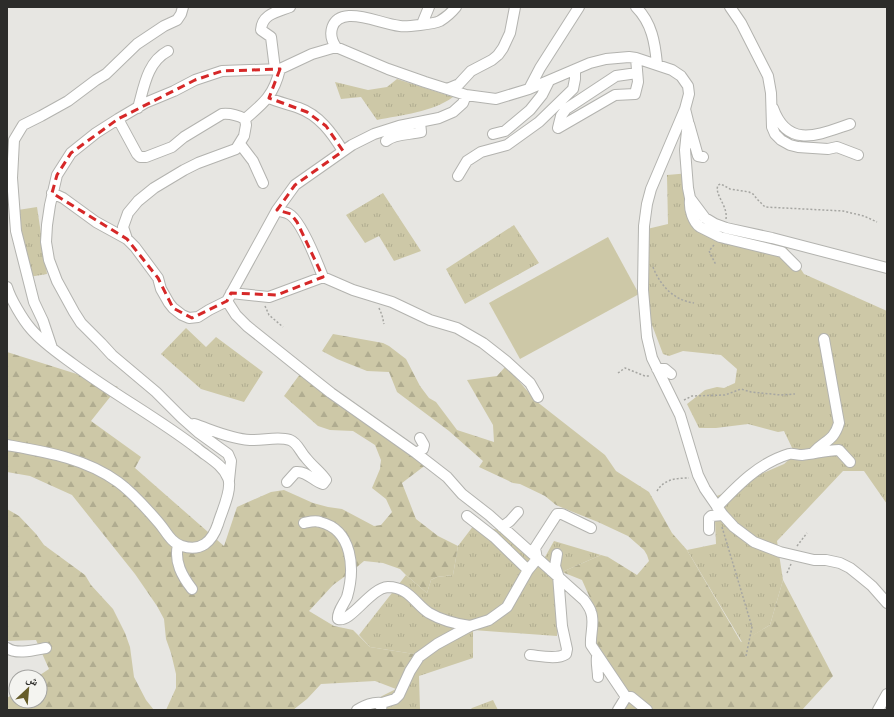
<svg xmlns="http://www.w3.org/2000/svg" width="894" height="717" viewBox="0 0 894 717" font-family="Mulish,'Noto Naskh Arabic',sans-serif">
  <defs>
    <pattern id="grass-tufts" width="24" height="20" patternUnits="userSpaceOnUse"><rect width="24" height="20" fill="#cdc8a7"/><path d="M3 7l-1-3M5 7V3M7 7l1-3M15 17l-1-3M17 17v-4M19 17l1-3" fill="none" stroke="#b0ac90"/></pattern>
    <pattern id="forest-firs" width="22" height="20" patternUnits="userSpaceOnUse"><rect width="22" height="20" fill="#cdc8a7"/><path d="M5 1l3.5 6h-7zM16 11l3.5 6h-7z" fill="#b0ac90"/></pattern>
  </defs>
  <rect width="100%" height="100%" fill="#e7e6e2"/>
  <!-- grass -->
  <path fill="url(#grass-tufts)" d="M397,79L453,97C433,112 401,115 377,120L361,97L341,99L335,82L368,90L387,87Z
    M690,173L689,196L711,218L785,245L804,274L887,311V504L864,471H843L777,541L783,580L770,625L742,642L687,550L716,544L714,497L722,494L742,482L784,464L795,454L784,431L778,432L748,424L716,428H699L687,404L705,390L717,387L724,388L735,383L737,369L721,355L683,351L669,356L663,354L649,317L647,229L668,224L667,175Z
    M383,193L421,251L394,261L379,236L365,243L346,215Z
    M37,207L47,274L29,277L18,210Z
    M514,225L539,263L465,304L446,269Z
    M186,328L206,347L216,337L263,372L244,402L201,389L161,354Z
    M474,525L504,531L540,566L554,541L601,555L562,572L557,636L473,630V658L419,676L420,710H361L382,696L396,689L414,654L370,647L359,635L406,575L427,593L431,580L437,577L453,575L458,546Z
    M493,700L498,710H470L472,708Z"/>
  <!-- forest -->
  <path fill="url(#forest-firs)" d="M333,334L383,343L389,346L406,359L420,386L429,398L436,402L457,430L494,442L493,425L467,380L497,376L506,366L536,401L605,455L616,471L649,492L672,533L687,550L741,642L770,625L783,580L833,676L802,710H619L630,695L592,640L594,607L582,580L562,572L601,555L608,557L637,575L649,561L647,555L644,550L628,536L598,522L563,508L556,505L545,496L520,484L513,483L479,467L483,461L449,431L397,392L389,372L367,371L337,359L322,351Z
    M7,352L118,387L91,421L141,457L135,468L224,546L237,507L271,492L284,490L313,503L328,507L342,509L374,526L381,525L392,512L386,499L372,488L380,469L381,460L375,445L353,431L330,430L318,426L284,396L300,374L427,464L402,483L416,519L438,536L458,546L453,575L437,577L431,580L427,593L406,575L400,569L383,563L364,561L351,572L333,585L309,611L334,626L353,630L370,647L414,654L396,689L375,681L321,684L307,699L293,710H166L176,688V674L171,653L166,639L164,619L157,606L135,574L72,495L30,476L7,472Z
    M7,509L19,516L36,534L44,545L85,575L91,585L113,609L125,633L130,647L134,677L146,700L154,710H7V698L16,692V701H40V677H37L49,669L36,640L7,641Z"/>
  <!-- pitch -->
  <path fill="#cdc8a7" d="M608,237L639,294L520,359L489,303Z"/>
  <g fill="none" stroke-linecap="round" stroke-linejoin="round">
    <defs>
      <path id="minor" d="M636,7C652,23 655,43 657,64
        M730,7L741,23L768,76L771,93L772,127L775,134L781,140L790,145L798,147L828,149L837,147L858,155
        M422,24L429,7
        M336,47C327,34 331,17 349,16C366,15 383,24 400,26C406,27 434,24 440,21C445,18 452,12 456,7
        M275,69L271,37L261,30C262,14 277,12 290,7
        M447,89L459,84L471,71L492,60L498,55L503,48L510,33L515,7
        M529,89L540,68L579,7
        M466,95L463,103L453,112L439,118L399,126L374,134L352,145L295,185L277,210L227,301L236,315L247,326L307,374L331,393L416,453L447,477L462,494L489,515L584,600C587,604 590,608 591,612C595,622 590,635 591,645L626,697L618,710
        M269,98C278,102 288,104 299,108C319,115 332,133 343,151
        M138,108C144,87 147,62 168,51
        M773,108C788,150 820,134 850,124
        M685,109L688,121L685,150L688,188L690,198L705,218L715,224L726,228L772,238L887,268
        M118,119L137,154L140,157H146L172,147L184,137L222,114C231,113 237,115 245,119C264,103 274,95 280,69
        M689,124L698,156L703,157
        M558,128L615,95L635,94L638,82L636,58
        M558,128L561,116L566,109L616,76L637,73
        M493,134L505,131L530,110L542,95L549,81
        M386,141C395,133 410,135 421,132L420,122
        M240,144L253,161L263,183
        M458,176L467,161L481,152L507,145L539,122L573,89L575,79V70
        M52,193L63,198L96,222L127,239
        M690,200C689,209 693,222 700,227L720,237L782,252L796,266
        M277,210C281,212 286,212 289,214C301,220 318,264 323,277
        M7,287C10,298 23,320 31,329C43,343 58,353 73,364C113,394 158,418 198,449C209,458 223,465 228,478C233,489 221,513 218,524C212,542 201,552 182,546C171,543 166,531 159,523C147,509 133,493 118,482C85,458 46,452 7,445
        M231,293L269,297L323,277L353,290L392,302L430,320L457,328L483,343L506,361L530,383L538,397
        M227,301L209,310L198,317L189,318L182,315L173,308L169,303L161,289L158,278L135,247L127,239L123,227L128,213L138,201L154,188L184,170L198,163L236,149L244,136L246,125L245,119
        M52,348L43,321L34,302L16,231L12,178L14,140L23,125L41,116L68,101L96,80L106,74L137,44L164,26L177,20L181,14L183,7
        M657,369H665L671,374
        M190,425L194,424C212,430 231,439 250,440C263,441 277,436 290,440C298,443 300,452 306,458C312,466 321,472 326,480L323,484C313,481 307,471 296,472L287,482
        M814,452C825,440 834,441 839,423L824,339
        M416,453L423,449L424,445L420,438
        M229,480L231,461L228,454L199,433L181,417L156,392L112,355L101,343L81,323L74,312L57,281L49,260L46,242L47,225L50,205L57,175L71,153L96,133L118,119L145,103L174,91L195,80L222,71L280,69L312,54L336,47L388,69L425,82L466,95L496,99L529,89L590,63L606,59L629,57L636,58L672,70L681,76L688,86L689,94L685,109L651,189L647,204L644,226L643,290L647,337L652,358L680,415L698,475L705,489L723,515L734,527L754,542L780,552L814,560H826L840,563L850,568L860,576L872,586L887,603
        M717,507C738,485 759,463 789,454C793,453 797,455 802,455C814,454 826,450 839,450L850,462
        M467,516L494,537L528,570
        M304,523C309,522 315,520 320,522C353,530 355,569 347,597C344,604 337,612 338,619C351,623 370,588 388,587C409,587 415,604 429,613C441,620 456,624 470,626
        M502,527L510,521L518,512
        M709,530V518L711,516L723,515
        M178,545C174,562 182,576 192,589
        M7,648C17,655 35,650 46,648
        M530,655C541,656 557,660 566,654L567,649L562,626L558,575L555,566L557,554
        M597,657C596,663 598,670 598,677
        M626,697H631L647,710
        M357,710C366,705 372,702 382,703
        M381,710L382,703L395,699L399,695L410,671L419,657L437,644L470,626L489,620L507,607L528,570L537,559L535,548L557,514H562L591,528
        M878,710L887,694"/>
    </defs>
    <!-- minor casing -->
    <use href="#minor" stroke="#b3b3af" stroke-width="12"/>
    <!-- path -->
    <path stroke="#a6a6a2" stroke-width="1.5" stroke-dasharray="2 2" stroke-linecap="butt" d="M726,219C728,205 714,195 718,185L721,184L730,189L749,192L753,194L758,200L765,207L843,211L864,216L877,222
      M714,245L709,251L716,265
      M653,267C660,285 673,300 694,303
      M265,306L269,315L283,327
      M379,308L382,315L384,324
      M618,373L625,368L645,376H650
      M684,400L692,396L725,395L741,389L751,392L781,395L795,394
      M657,491C664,479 677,478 689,478
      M722,527L752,627L746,656
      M797,546L807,533
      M787,573L791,564"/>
    <!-- minor -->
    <use href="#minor" stroke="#fff" stroke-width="10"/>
  </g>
  <!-- marked area -->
  <path fill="none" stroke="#d62828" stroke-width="3" stroke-dasharray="8 5" stroke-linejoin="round" d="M280,69L269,98L307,112L326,126L343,151L295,185L277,210L291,214L297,222L323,277L277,295L231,293L227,301L192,318L173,308L158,278L127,239L52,193L57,175L71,153L118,119L195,80L222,71Z"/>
  <!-- border -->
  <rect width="894" height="717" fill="none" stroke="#2c2c2a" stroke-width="16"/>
  <!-- north arrow -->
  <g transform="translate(28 689) rotate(26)"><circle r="19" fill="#f4f4f0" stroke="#a4a4a1"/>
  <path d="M0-3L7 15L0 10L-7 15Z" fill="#665d2a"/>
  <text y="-6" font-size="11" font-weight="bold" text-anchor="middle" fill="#2c2c2a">ش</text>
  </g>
</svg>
